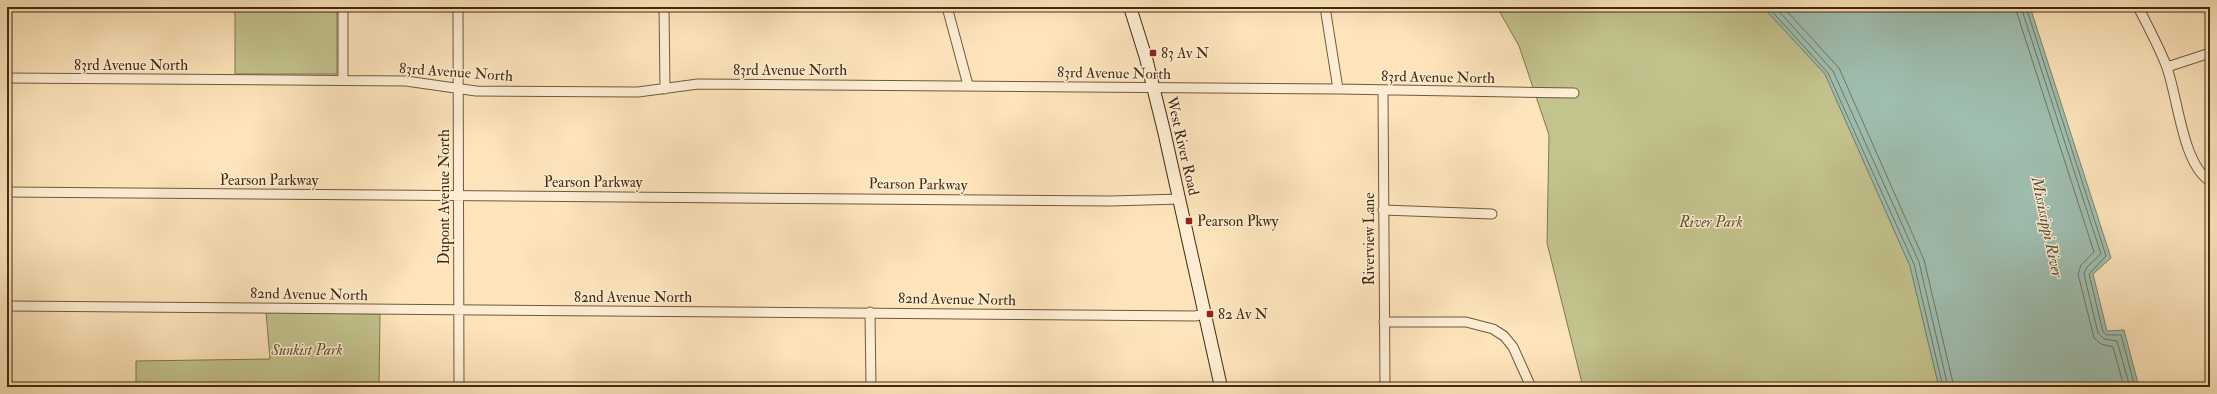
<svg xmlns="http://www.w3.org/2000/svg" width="2217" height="394" viewBox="0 0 2217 394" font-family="'IM FELL Double Pica',serif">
  <rect width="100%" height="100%" fill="#fde4bb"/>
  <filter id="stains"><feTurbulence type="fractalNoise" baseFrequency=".005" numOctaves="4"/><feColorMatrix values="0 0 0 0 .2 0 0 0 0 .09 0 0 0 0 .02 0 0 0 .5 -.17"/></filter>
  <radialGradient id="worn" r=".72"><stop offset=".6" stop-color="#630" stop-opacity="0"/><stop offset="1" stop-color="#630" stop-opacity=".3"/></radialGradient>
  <!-- green -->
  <path fill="#c3c38e" stroke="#827750" d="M235,7H337V74H235Z
    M1497,7H1763L1825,74L1910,266L1939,387H1583L1547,243L1549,135L1519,46Z
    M266,312L380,314L379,387H136V361L270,359Z"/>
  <!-- water -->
  <path fill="#9fbfb1" stroke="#7a8471" d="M1763,7H2030L2111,258L2093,274L2107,331L2124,330L2139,387H1939L1910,266L1825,74Z"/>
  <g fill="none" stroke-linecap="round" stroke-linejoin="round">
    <!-- shore -->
    <path stroke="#707561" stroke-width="1" d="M1768,7L1828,73L1914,264L1943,387
      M1775,7L1833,71L1919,262L1948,387
      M1783,7L1839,68L1924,260L1954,387
      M2015,7L2094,252L2081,265L2078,274L2094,338L2101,344L2113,347L2124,387
      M2021,7L2101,254L2087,267L2084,274L2098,333L2104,339L2117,341L2130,387
      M2026,7L2106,256L2089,274L2103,332L2107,335H2121L2135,387"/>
    <defs>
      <path id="street" d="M343,7V80
        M458,7L459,387
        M664,7L665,89
        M947,7L968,85
        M1325,7L1338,89
        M2138,7C2148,26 2158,45 2166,65C2178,96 2182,164 2210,181
        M2167,67L2210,53
        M7,78L406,81L476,91L638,92L698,84L1338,89L1574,93
        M1383,90L1385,387
        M7,192L1111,201L1180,199
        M1383,210L1492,214
        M7,306L1195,316L1205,314
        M870,312L871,387
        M1384,322H1466L1493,329L1504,336L1513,347L1531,387"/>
      <path id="secondary" d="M1130,7L1146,58L1164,131L1221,387"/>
    </defs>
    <!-- street casing -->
    <use href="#street" stroke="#71593c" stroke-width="11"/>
    <!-- secondary casing -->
    <use href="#secondary" stroke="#422b11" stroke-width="14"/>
    <!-- street -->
    <use href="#street" stroke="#feedd3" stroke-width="9"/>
    <!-- secondary -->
    <use href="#secondary" stroke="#feedd3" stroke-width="12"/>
  </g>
  <!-- markers -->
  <g fill="#8f2418" stroke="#feedd3" stroke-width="1.5">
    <rect x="1149" y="49" width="8" height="8" rx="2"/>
    <rect x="1185" y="217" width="8" height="8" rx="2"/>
    <rect x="1206" y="310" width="8" height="8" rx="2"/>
  </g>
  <g text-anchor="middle" stroke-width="3" stroke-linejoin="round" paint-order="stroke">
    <!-- poi labels -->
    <g font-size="15" fill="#422b11" stroke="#feedd3" text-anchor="start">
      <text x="1161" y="58">83 Av N</text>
      <text x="1197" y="226">Pearson Pkwy</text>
      <text x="1218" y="319">82 Av N</text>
    </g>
    <!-- street labels -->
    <g font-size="15" fill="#422b11" stroke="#feedd3">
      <text x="131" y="70">83rd Avenue North</text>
      <text x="790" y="75">83rd Avenue North</text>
      <text transform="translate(456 72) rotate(4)" y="5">83rd Avenue North</text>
      <text transform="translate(1114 73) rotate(1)" y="5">83rd Avenue North</text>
      <text transform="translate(1438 77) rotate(1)" y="5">83rd Avenue North</text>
      <text transform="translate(1183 146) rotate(77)" y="5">West River Road</text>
      <text x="269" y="185">Pearson Parkway</text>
      <text x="593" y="187">Pearson Parkway</text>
      <text transform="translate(918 184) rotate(1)" y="5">Pearson Parkway</text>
      <text transform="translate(444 197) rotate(-90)" y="5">Dupont Avenue North</text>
      <text transform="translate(1369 239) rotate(-90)" y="5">Riverview Lane</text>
      <text transform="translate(309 294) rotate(1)" y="5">82nd Avenue North</text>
      <text x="633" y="302">82nd Avenue North</text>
      <text transform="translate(957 299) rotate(1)" y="5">82nd Avenue North</text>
    </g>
    <!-- park labels -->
    <g font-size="15" font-style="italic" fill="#625130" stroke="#feedd3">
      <text x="1711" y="227">River Park</text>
      <text x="307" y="355">Sunkist Park</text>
    </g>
    <!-- water labels -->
    <g font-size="16" font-style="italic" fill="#595039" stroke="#feedd3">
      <text transform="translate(2048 227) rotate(78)" y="6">Mississippi River</text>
    </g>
  </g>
  <!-- margin -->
  <rect width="2217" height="394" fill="none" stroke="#fde4bb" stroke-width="24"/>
  <rect x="8" y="8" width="2201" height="378" fill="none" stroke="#422b11" stroke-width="2"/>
  <rect x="12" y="12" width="2193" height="370" fill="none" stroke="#422b11"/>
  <rect width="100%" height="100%" filter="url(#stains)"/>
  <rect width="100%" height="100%" fill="url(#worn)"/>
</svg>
